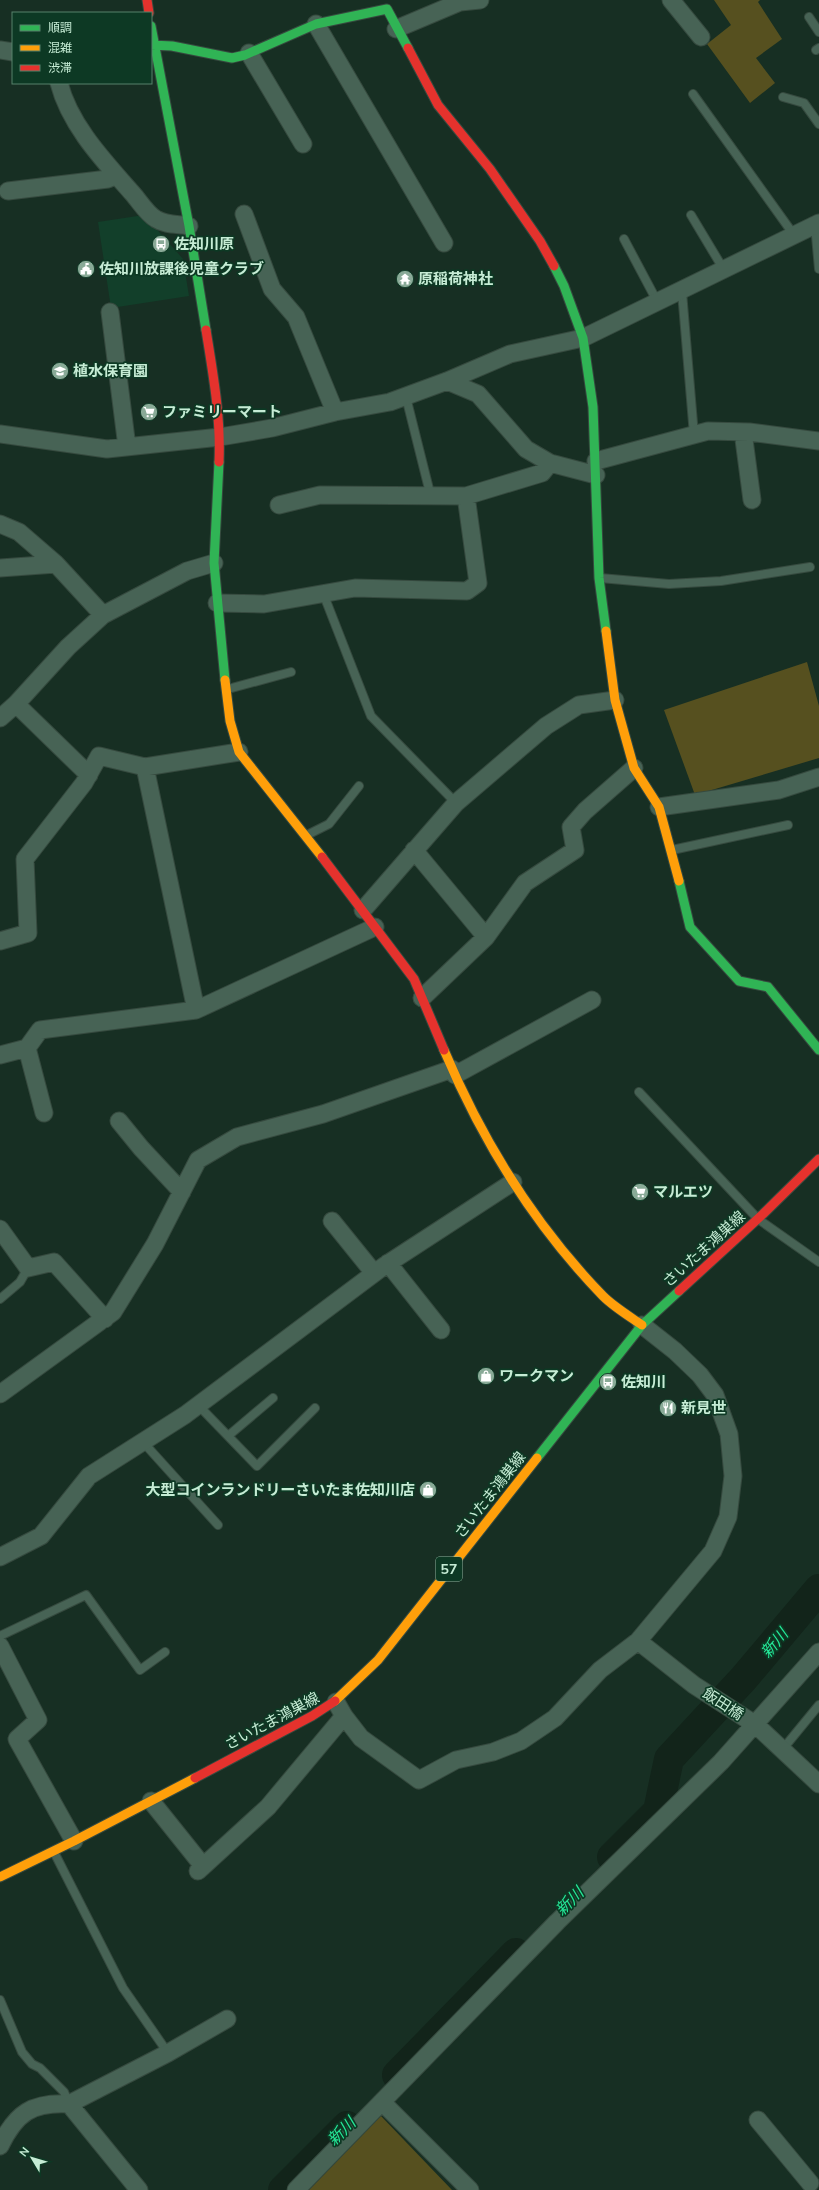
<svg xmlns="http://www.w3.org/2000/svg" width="819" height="2190" viewBox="0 0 819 2190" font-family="Mulish,'Noto Sans JP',sans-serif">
  <rect width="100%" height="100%" fill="#172f23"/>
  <!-- built -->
  <path fill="#123f2a" d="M144,215L183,259L189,296L111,308L98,222Z"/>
  <!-- green -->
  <path fill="#56501f" d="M714,0H760L758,2L782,39L756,58L775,83L750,103L707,44L731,25Z
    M807,662L819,706V758L695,795L664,710Z
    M381,2116L452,2190H309Z"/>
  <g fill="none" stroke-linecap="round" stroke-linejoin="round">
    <!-- river -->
    <path stroke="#12241a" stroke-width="30" d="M612,1857L658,1811L669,1759L744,1678L819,1589
      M397,2075L516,1953
      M283,2190L347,2126"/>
    <defs>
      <path id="lane" d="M809,17L819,32
        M816,50L819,48
        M693,94L794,235
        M783,97L804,103L819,124
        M691,215L724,270
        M815,225L819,269
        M624,239L658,303
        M682,292L694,435
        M406,397L431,497
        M600,578L669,584L721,581L810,567
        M323,593L371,716L456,803
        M228,689L291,672
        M307,835L329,824L359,786
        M672,850L788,825
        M639,1092L758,1219L819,1262
        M0,1299L20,1282L28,1268
        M198,1405L257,1466L315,1408
        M228,1436L273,1398
        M143,1442L218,1525
        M0,1636L86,1595L140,1670L165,1652
        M782,1750L819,1705
        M54,1852L123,1988L168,2053
        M0,2000L22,2052L32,2064L40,2068L64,2092L69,2104"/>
      <path id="street" d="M671,0L701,37
        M316,24L444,243
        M396,29L460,2L480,0
        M0,50L13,52
        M249,53L303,144
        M59,83C70,126 105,162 133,194C140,202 147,214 156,219C165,225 179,224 189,226
        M8,191L108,179L116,175
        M244,214L272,289L296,317L335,412
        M110,312L127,447
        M447,381L478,394L526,449L550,463L596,475
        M743,432L752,500
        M0,434L107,449L220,437L272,428L335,412L390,402L447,381L510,354L583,338L819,223
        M596,461L708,431L749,432L819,441
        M279,505L320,495L466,496L542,473L550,463
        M0,524L19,532L56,564
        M0,568L56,564L103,615
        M217,603L264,604L355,588L467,591L478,583L466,496
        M16,704L89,775
        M0,718L16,704L68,647L103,615L187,571L214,563
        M145,767L196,1010
        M659,807L779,790L819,777
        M414,850L486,937
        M363,910L456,803L546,726L579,705L615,700
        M0,941L28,933L25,859L84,783L99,756L145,767L239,752
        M422,998L486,937L525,883L575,850L571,827L585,811L634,768
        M27,1048L44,1113
        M0,1055L27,1048L40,1030L196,1010L375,927
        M455,1075L592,1000
        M119,1121L141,1148L182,1192
        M332,1221L374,1273
        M0,1229L28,1268L54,1262L105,1319
        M388,1263L441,1330
        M0,1394L113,1312L155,1244L198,1160L237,1137L323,1114L452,1069
        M0,1557L41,1536L89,1476L185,1415L384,1266L513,1182
        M638,1641L694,1685L756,1725L819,1784
        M0,1646L38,1720L17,1739L74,1841
        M336,1702L344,1716L361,1738L419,1780L456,1760L493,1752L521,1741L555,1718L600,1670L638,1641L713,1551L728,1517L733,1476L729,1434L715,1395L700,1375L675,1351L642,1325
        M151,1801L203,1866
        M198,1871L268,1807L344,1716
        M383,2103L470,2190
        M69,2104L139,2190
        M758,2120L810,2183
        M0,2146C16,2113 32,2102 69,2104L168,2053L227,2019
        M296,2190L557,1922L721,1762L819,1652"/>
      <path id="fast" d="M151,26L189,226L206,330
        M151,45L172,46L232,58L245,55L316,24L387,9L408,48
        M554,266L564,286L583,338L593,407L599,578L606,631
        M219,462L214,563L225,680
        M679,881L690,927L739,981L768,987L819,1050
        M537,1458L642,1325L679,1291"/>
      <path id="slow" d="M606,631L615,700L634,768L659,807L679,881
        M225,680L230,721L239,752L322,857
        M444,1050C482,1140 535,1226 603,1296C614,1307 629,1316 642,1325
        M335,1701L378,1660L537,1458
        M0,1877L74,1841L195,1778"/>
      <path id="jam" d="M147,0L149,13
        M408,48L438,105L490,169L540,241L554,266
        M206,330C213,374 221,417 219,462
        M322,857L414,979L444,1050
        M679,1291L763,1214L819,1159
        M195,1778L312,1716L335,1701"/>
    </defs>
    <!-- lane casing -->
    <use href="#lane" stroke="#364a3f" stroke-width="10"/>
    <!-- street casing -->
    <use href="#street" stroke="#364a3f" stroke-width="19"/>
    <!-- fast casing -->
    <use href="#fast" stroke="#364a3f" stroke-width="11"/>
    <!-- slow casing -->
    <use href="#slow" stroke="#364a3f" stroke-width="11"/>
    <!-- jam casing -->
    <use href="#jam" stroke="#364a3f" stroke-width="11"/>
    <!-- lane -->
    <use href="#lane" stroke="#476355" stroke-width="8"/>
    <!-- street -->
    <use href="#street" stroke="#476355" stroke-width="17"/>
    <!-- fast -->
    <use href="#fast" stroke="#30b455" stroke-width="9"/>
    <!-- slow -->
    <use href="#slow" stroke="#ff9f0a" stroke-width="9"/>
    <!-- jam -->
    <use href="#jam" stroke="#e5322d" stroke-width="9"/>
  </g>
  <!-- icons -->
  <defs>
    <symbol id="bus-disc" viewBox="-11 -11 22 22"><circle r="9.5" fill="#89aa97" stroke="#0d3924"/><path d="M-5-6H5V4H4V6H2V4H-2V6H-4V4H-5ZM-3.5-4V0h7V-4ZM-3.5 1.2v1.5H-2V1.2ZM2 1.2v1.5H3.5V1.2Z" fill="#fff"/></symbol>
    <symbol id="civic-disc" viewBox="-11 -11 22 22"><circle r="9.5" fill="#89aa97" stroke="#0d3924"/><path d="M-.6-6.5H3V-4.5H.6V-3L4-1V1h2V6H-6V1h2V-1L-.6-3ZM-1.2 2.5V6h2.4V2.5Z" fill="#fff"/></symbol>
    <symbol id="temple-disc" viewBox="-11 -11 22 22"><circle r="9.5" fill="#89aa97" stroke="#0d3924"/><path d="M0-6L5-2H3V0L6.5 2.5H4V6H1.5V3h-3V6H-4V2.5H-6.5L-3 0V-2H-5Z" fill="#fff"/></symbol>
    <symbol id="school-disc" viewBox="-11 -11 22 22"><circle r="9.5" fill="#89aa97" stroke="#0d3924"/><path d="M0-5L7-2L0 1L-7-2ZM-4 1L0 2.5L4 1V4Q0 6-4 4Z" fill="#fff"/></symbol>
    <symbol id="supermarket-disc" viewBox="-11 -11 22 22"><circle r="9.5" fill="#89aa97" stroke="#0d3924"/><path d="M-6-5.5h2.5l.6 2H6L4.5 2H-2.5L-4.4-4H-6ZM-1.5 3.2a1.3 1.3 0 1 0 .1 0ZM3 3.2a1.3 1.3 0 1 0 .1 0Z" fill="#fff"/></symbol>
    <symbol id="shop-disc" viewBox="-11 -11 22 22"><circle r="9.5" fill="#89aa97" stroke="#0d3924"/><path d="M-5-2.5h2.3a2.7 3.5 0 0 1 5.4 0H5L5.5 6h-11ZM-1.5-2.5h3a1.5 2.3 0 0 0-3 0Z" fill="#fff"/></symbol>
    <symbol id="restaurant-disc" viewBox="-11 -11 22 22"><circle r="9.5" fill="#89aa97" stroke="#0d3924"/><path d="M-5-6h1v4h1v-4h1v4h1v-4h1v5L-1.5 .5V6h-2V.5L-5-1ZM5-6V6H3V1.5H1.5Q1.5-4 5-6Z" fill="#fff"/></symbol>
  </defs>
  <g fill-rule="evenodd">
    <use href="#bus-disc" x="151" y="234" width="20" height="20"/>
    <use href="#civic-disc" x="76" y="259" width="20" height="20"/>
    <use href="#temple-disc" x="395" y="269" width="20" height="20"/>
    <use href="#school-disc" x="50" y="361" width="20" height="20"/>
    <use href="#supermarket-disc" x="139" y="402" width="20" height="20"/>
    <use href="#supermarket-disc" x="630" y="1182" width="20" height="20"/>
    <use href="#shop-disc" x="476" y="1366" width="20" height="20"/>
    <use href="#bus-disc" x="598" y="1372" width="20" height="20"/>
    <use href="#restaurant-disc" x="658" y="1398" width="20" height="20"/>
    <use href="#shop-disc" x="418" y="1480" width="20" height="20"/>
  </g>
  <g text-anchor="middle" stroke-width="3.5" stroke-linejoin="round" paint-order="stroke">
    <!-- shield labels -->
    <rect fill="#0d3924" stroke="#8eb6a0" stroke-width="1" x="436" y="1557" width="26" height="24" rx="3"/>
    <g font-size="14" font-weight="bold" fill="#c6ecd5">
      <text x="449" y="1574">57</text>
    </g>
    <!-- poi labels -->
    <g font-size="15" font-weight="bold" fill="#c6ecd5" stroke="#0d3924" text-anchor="start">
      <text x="174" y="249">佐知川原</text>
      <text x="99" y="274">佐知川放課後児童クラブ</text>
      <text x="418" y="284">原稲荷神社</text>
      <text x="73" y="376">植水保育園</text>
      <text x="162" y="417">ファミリーマート</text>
      <text x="653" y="1197">マルエツ</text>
      <text x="499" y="1381">ワークマン</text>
      <text x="621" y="1387">佐知川</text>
      <text x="681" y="1413">新見世</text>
      <text x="415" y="1495" text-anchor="end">大型コインランドリーさいたま佐知川店</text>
    </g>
    <!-- street labels -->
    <g font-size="15" fill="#c6ecd5" stroke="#0d3924">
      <text transform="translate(704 1249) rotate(-42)" y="5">さいたま鴻巣線</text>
      <text transform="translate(490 1495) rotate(-52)" y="5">さいたま鴻巣線</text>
      <text transform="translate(723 1704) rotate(33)" y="5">飯田橋</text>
      <text transform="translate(272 1721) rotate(-28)" y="5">さいたま鴻巣線</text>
    </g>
    <!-- water labels -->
    <g font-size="16" font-style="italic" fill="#25e999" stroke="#0d3924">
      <text transform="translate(774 1643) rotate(-50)" y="6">新川</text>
      <text transform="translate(569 1901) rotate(-45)" y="6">新川</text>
      <text transform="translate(341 2131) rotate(-45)" y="6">新川</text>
    </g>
  </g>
  <!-- legend -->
  <rect x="12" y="12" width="140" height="72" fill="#0d3924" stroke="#57816b"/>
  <rect x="20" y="25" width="20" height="6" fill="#30b455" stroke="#57816b"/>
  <text x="48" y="32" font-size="12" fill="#c6ecd5">順調</text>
  <rect x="20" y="45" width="20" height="6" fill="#ff9f0a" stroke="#57816b"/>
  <text x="48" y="52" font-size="12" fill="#c6ecd5">混雑</text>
  <rect x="20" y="65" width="20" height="6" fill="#e5322d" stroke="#57816b"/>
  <text x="48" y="72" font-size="12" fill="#c6ecd5">渋滞</text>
  <!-- north arrow -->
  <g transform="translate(32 2158) rotate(308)" stroke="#0d3924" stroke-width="3" paint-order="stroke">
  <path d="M0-3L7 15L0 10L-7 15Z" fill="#c6ecd5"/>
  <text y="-6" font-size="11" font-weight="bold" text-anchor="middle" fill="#c6ecd5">N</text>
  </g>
</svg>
